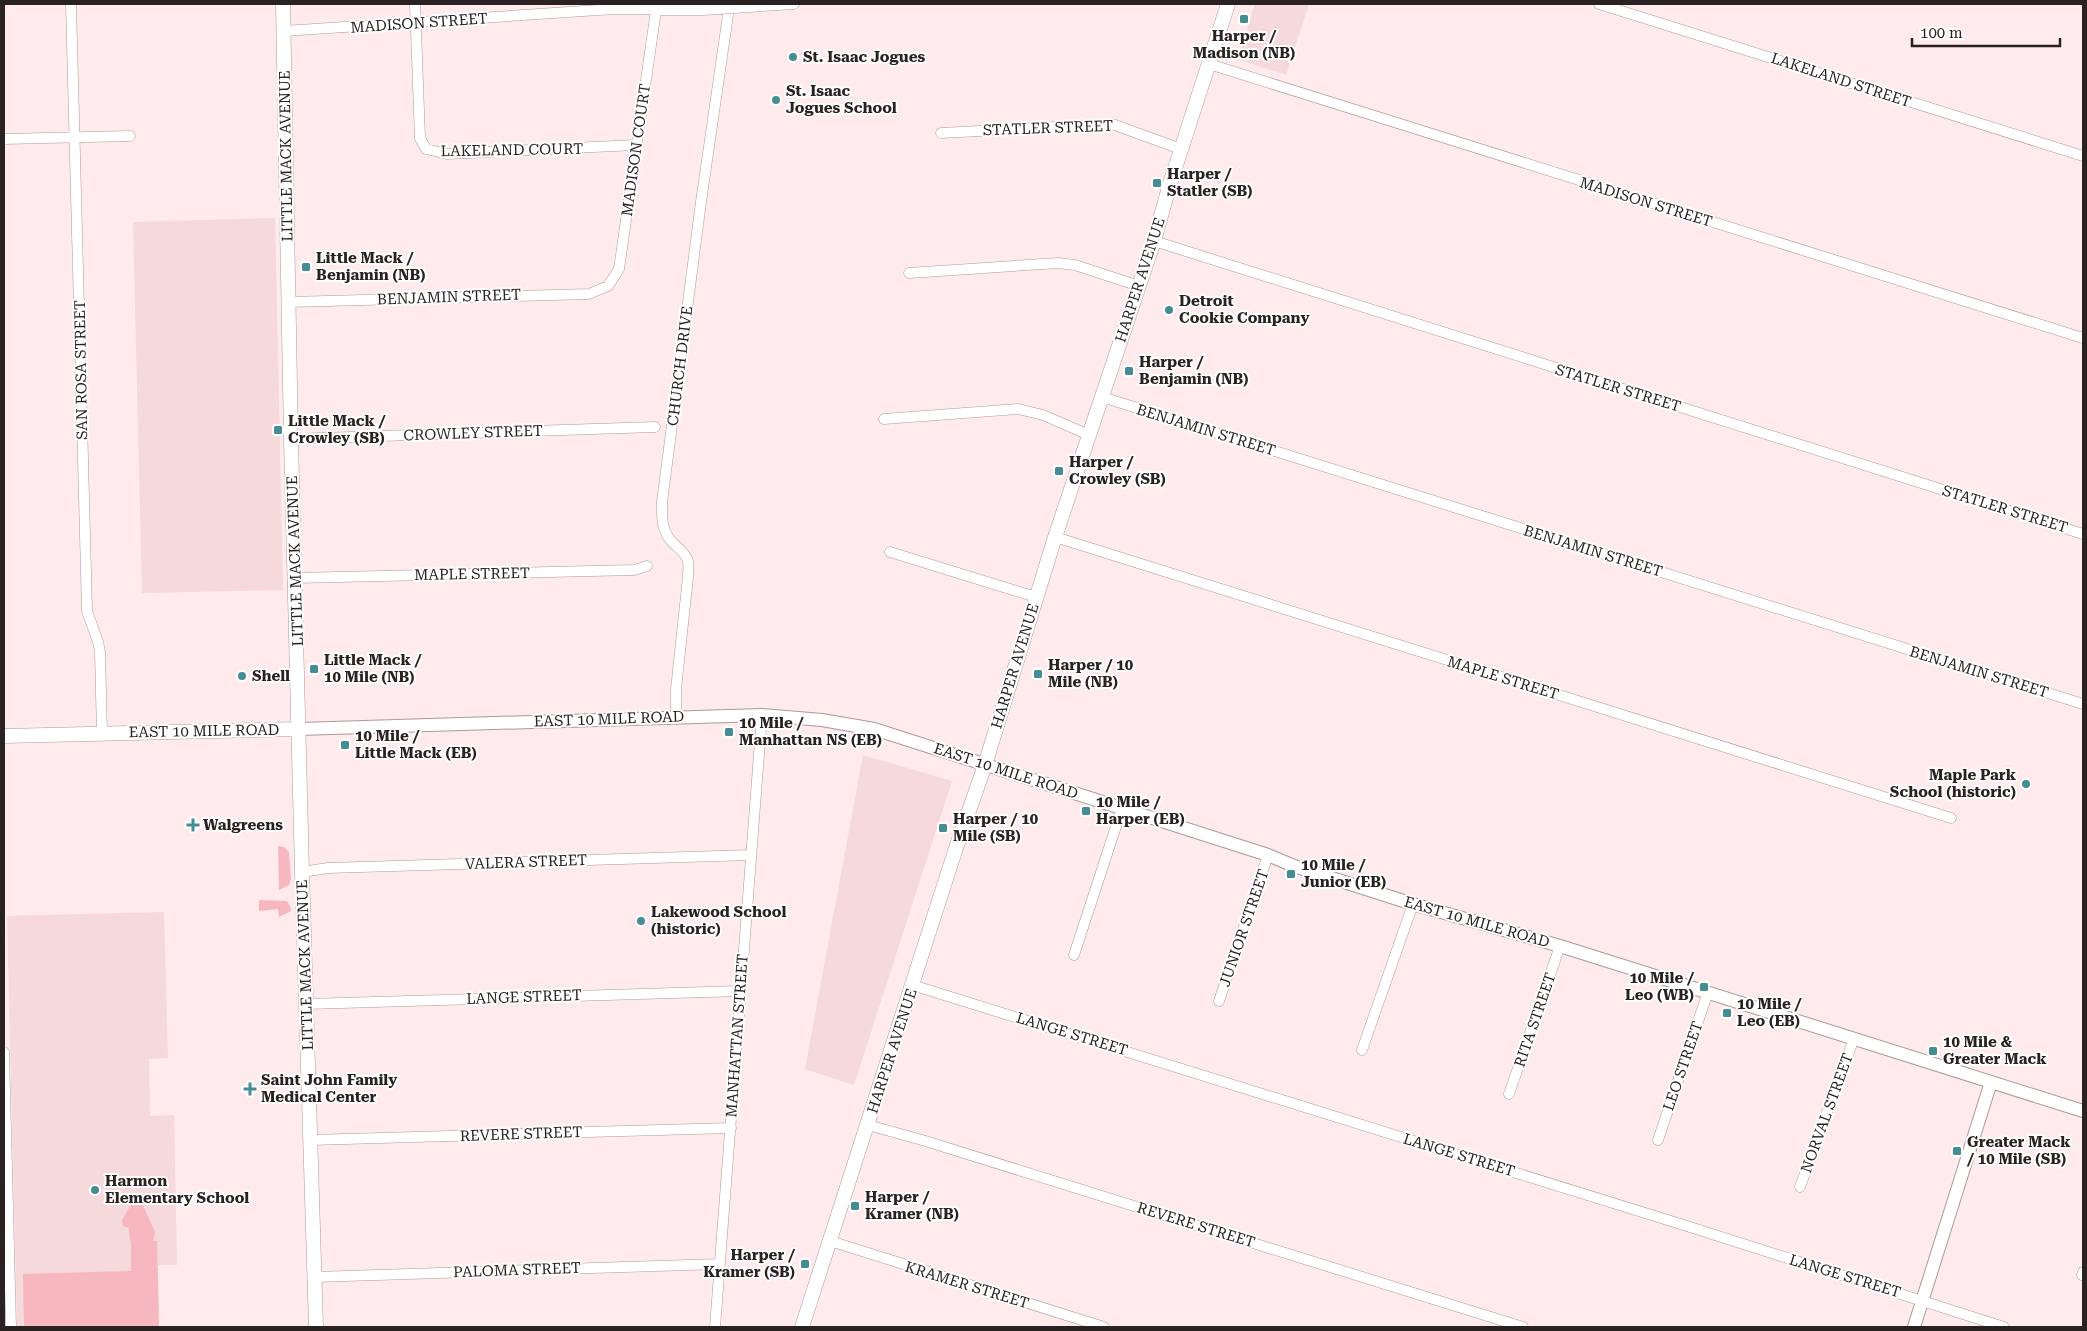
<svg xmlns="http://www.w3.org/2000/svg" width="2087" height="1331" viewBox="0 0 2087 1331" font-family="'Roboto Serif',serif">
  <rect width="100%" height="100%" fill="#ffeaec"/>
  <!-- built -->
  <path fill="#f6d9db" d="M1255,4H1309L1286,75L1237,59Z
    M275,218L283,590L142,593L133,222Z
    M863,755L952,781L854,1085L805,1069Z
    M164,912L168,1058L149,1059L150,1116L174,1115L177,1265H158L159,1327H17L7,916Z"/>
  <!-- green -->
  <path fill="#f6b8be" d="M278,846L284,847L289,852L291,879L289,885L279,890Z
    M259,900L287,901L291,908V911L279,917L278,909L259,911Z
    M132,1203H139L143,1205L155,1232L153,1241H157L159,1327H24L23,1274L131,1271V1242H133L130,1241L129,1228L123,1226L122,1220Z"/>
  <g fill="none" stroke-linecap="round" stroke-linejoin="round">
    <defs>
      <path id="minor" d="M71,4L87,611L98,642L100,652L102,734
        M415,4L420,138L426,149L447,154L636,145
        M1599,4L2083,156
        M284,31L614,9L703,10L794,4
        M1209,64L2083,338
        M941,133L1112,124L1181,149
        M4,139L130,136
        M1154,241L2083,534
        M909,273L1058,263L1075,265L1139,286
        M289,302L589,294L608,286L619,269L656,10
        M1102,397L2083,704
        M884,419L1018,409L1043,415L1089,435
        M291,439L655,427
        M1055,537L1951,818
        M890,552L1036,597
        M296,578L634,570L647,566
        M676,716V689L688,577C688,572 689,566 688,561C686,553 678,548 673,543C661,531 662,517 662,502L701,202L729,8
        M302,872L328,868L751,855
        M1074,955L1122,808
        M912,985L1690,1227L2004,1327
        M1219,1001L1268,855
        M307,1004L740,991
        M1362,1050L1413,904
        M4,1052L11,1327
        M1509,1094L1560,946
        M868,1125L922,1140L1523,1327
        M311,1140L731,1128
        M1658,1140L1708,992
        M1800,1187L1854,1038
        M830,1241L1104,1327
        M2082,1275L2083,1272
        M315,1277L719,1264
        M715,1327L762,715"/>
      <path id="tertiary" d="M299,729L762,715L822,720L874,729L1268,855L1294,866L1413,904L1560,946L2083,1111
        M1914,1327L1991,1082"/>
      <path id="secondary" d="M283,4L291,439L302,872L316,1327
        M4,736L299,729
        M802,1327L955,851L985,765L1055,537L1154,241L1169,187L1228,4"/>
    </defs>
    <!-- minor casing -->
    <use href="#minor" stroke="#ac999b" stroke-width="11"/>
    <!-- tertiary casing -->
    <use href="#tertiary" stroke="#ac999b" stroke-width="14"/>
    <!-- secondary casing -->
    <use href="#secondary" stroke="#ac999b" stroke-width="15"/>
    <!-- minor -->
    <use href="#minor" stroke="#fff" stroke-width="10"/>
    <!-- tertiary -->
    <use href="#tertiary" stroke="#fff" stroke-width="12"/>
    <!-- secondary -->
    <use href="#secondary" stroke="#fff" stroke-width="14"/>
  </g>
  <!-- markers -->
  <g fill="#458c95" stroke="#fff" stroke-width="2">
    <rect x="1239" y="14" width="10" height="10" rx="2.5"/>
    <circle cx="793" cy="57" r="5"/>
    <circle cx="776" cy="100" r="5"/>
    <rect x="1152" y="178" width="10" height="10" rx="2.5"/>
    <rect x="301" y="262" width="10" height="10" rx="2.5"/>
    <circle cx="1169" cy="310" r="5"/>
    <rect x="1124" y="366" width="10" height="10" rx="2.5"/>
    <rect x="273" y="425" width="10" height="10" rx="2.5"/>
    <rect x="1054" y="466" width="10" height="10" rx="2.5"/>
    <rect x="309" y="664" width="10" height="10" rx="2.5"/>
    <rect x="1033" y="669" width="10" height="10" rx="2.5"/>
    <circle cx="242" cy="676" r="5"/>
    <rect x="724" y="727" width="10" height="10" rx="2.5"/>
    <rect x="340" y="740" width="10" height="10" rx="2.5"/>
    <circle cx="2026" cy="784" r="5"/>
    <rect x="1081" y="806" width="10" height="10" rx="2.5"/>
    <path d="M190.5 817.5h5v5h5v5h-5v5h-5v-5h-5v-5h5z"/>
    <rect x="938" y="823" width="10" height="10" rx="2.5"/>
    <rect x="1286" y="869" width="10" height="10" rx="2.5"/>
    <circle cx="641" cy="921" r="5"/>
    <rect x="1699" y="982" width="10" height="10" rx="2.5"/>
    <rect x="1722" y="1008" width="10" height="10" rx="2.5"/>
    <rect x="1928" y="1046" width="10" height="10" rx="2.5"/>
    <path d="M247.5 1081.5h5v5h5v5h-5v5h-5v-5h-5v-5h5z"/>
    <rect x="1952" y="1146" width="10" height="10" rx="2.5"/>
    <circle cx="95" cy="1190" r="5"/>
    <rect x="850" y="1201" width="10" height="10" rx="2.5"/>
    <rect x="800" y="1259" width="10" height="10" rx="2.5"/>
  </g>
  <g text-anchor="middle" stroke-width="4" stroke-linejoin="round" paint-order="stroke">
    <!-- street labels -->
    <g font-size="15" fill="#292122" stroke="#fff">
      <text transform="translate(419 23) rotate(-4)" y="5">MADISON STREET</text>
      <text transform="translate(1841 80) rotate(18)" y="5">LAKELAND STREET</text>
      <text transform="translate(1048 128) rotate(-2)" y="5">STATLER STREET</text>
      <text transform="translate(512 150) rotate(-1)" y="5">LAKELAND COURT</text>
      <text transform="translate(636 150) rotate(-82)" y="5">MADISON COURT</text>
      <text transform="translate(286 156) rotate(-91)" y="5">LITTLE MACK AVENUE</text>
      <text transform="translate(1646 202) rotate(17)" y="5">MADISON STREET</text>
      <text transform="translate(1140 280) rotate(-72)" y="5">HARPER AVENUE</text>
      <text transform="translate(449 297) rotate(-2)" y="5">BENJAMIN STREET</text>
      <text transform="translate(680 366) rotate(-83)" y="5">CHURCH DRIVE</text>
      <text transform="translate(81 370) rotate(-91)" y="5">SAN ROSA STREET</text>
      <text transform="translate(1618 388) rotate(17)" y="5">STATLER STREET</text>
      <text transform="translate(1206 430) rotate(17)" y="5">BENJAMIN STREET</text>
      <text transform="translate(473 433) rotate(-2)" y="5">CROWLEY STREET</text>
      <text transform="translate(2005 509) rotate(17)" y="5">STATLER STREET</text>
      <text transform="translate(1593 551) rotate(17)" y="5">BENJAMIN STREET</text>
      <text transform="translate(295 561) rotate(-92)" y="5">LITTLE MACK AVENUE</text>
      <text transform="translate(472 574) rotate(-1)" y="5">MAPLE STREET</text>
      <text transform="translate(1015 666) rotate(-73)" y="5">HARPER AVENUE</text>
      <text transform="translate(1979 672) rotate(17)" y="5">BENJAMIN STREET</text>
      <text transform="translate(1503 678) rotate(17)" y="5">MAPLE STREET</text>
      <text transform="translate(609 719) rotate(-2)" y="5">EAST 10 MILE ROAD</text>
      <text transform="translate(204 731) rotate(-1)" y="5">EAST 10 MILE ROAD</text>
      <text transform="translate(1006 771) rotate(18)" y="5">EAST 10 MILE ROAD</text>
      <text transform="translate(526 862) rotate(-2)" y="5">VALERA STREET</text>
      <text transform="translate(1477 922) rotate(16)" y="5">EAST 10 MILE ROAD</text>
      <text transform="translate(1244 928) rotate(-71)" y="5">JUNIOR STREET</text>
      <text transform="translate(305 965) rotate(-92)" y="5">LITTLE MACK AVENUE</text>
      <text transform="translate(524 997) rotate(-2)" y="5">LANGE STREET</text>
      <text transform="translate(1535 1020) rotate(-71)" y="5">RITA STREET</text>
      <text transform="translate(1072 1034) rotate(17)" y="5">LANGE STREET</text>
      <text transform="translate(737 1036) rotate(-86)" y="5">MANHATTAN STREET</text>
      <text transform="translate(892 1051) rotate(-72)" y="5">HARPER AVENUE</text>
      <text transform="translate(1683 1066) rotate(-71)" y="5">LEO STREET</text>
      <text transform="translate(1827 1113) rotate(-70)" y="5">NORVAL STREET</text>
      <text transform="translate(521 1134) rotate(-2)" y="5">REVERE STREET</text>
      <text transform="translate(1459 1155) rotate(17)" y="5">LANGE STREET</text>
      <text transform="translate(1196 1225) rotate(17)" y="5">REVERE STREET</text>
      <text transform="translate(517 1270) rotate(-2)" y="5">PALOMA STREET</text>
      <text transform="translate(1845 1276) rotate(17)" y="5">LANGE STREET</text>
      <text transform="translate(967 1285) rotate(17)" y="5">KRAMER STREET</text>
    </g>
    <!-- poi labels -->
    <g font-size="15" font-weight="bold" fill="#292122" stroke="#fff" text-anchor="start">
      <text x="1244" y="41" text-anchor="middle">Harper /<tspan x="1244" dy="17">Madison (NB)</tspan></text>
      <text x="803" y="62">St. Isaac Jogues</text>
      <text x="786" y="96">St. Isaac<tspan x="786" dy="17">Jogues School</tspan></text>
      <text x="1167" y="179">Harper /<tspan x="1167" dy="17">Statler (SB)</tspan></text>
      <text x="316" y="263">Little Mack /<tspan x="316" dy="17">Benjamin (NB)</tspan></text>
      <text x="1179" y="306">Detroit<tspan x="1179" dy="17">Cookie Company</tspan></text>
      <text x="1139" y="367">Harper /<tspan x="1139" dy="17">Benjamin (NB)</tspan></text>
      <text x="288" y="426">Little Mack /<tspan x="288" dy="17">Crowley (SB)</tspan></text>
      <text x="1069" y="467">Harper /<tspan x="1069" dy="17">Crowley (SB)</tspan></text>
      <text x="324" y="665">Little Mack /<tspan x="324" dy="17">10 Mile (NB)</tspan></text>
      <text x="1048" y="670">Harper / 10<tspan x="1048" dy="17">Mile (NB)</tspan></text>
      <text x="252" y="681">Shell</text>
      <text x="739" y="728">10 Mile /<tspan x="739" dy="17">Manhattan NS (EB)</tspan></text>
      <text x="355" y="741">10 Mile /<tspan x="355" dy="17">Little Mack (EB)</tspan></text>
      <text x="2016" y="780" text-anchor="end">Maple Park<tspan x="2016" dy="17">School (historic)</tspan></text>
      <text x="1096" y="807">10 Mile /<tspan x="1096" dy="17">Harper (EB)</tspan></text>
      <text x="953" y="824">Harper / 10<tspan x="953" dy="17">Mile (SB)</tspan></text>
      <text x="203" y="830">Walgreens</text>
      <text x="1301" y="870">10 Mile /<tspan x="1301" dy="17">Junior (EB)</tspan></text>
      <text x="651" y="917">Lakewood School<tspan x="651" dy="17">(historic)</tspan></text>
      <text x="1694" y="983" text-anchor="end">10 Mile /<tspan x="1694" dy="17">Leo (WB)</tspan></text>
      <text x="1737" y="1009">10 Mile /<tspan x="1737" dy="17">Leo (EB)</tspan></text>
      <text x="1943" y="1047">10 Mile &amp;<tspan x="1943" dy="17">Greater Mack</tspan></text>
      <text x="261" y="1085">Saint John Family<tspan x="261" dy="17">Medical Center</tspan></text>
      <text x="1967" y="1147">Greater Mack<tspan x="1967" dy="17">/ 10 Mile (SB)</tspan></text>
      <text x="105" y="1186">Harmon<tspan x="105" dy="17">Elementary School</tspan></text>
      <text x="865" y="1202">Harper /<tspan x="865" dy="17">Kramer (NB)</tspan></text>
      <text x="795" y="1260" text-anchor="end">Harper /<tspan x="795" dy="17">Kramer (SB)</tspan></text>
    </g>
  </g>
  <!-- border -->
  <rect width="2087" height="1331" fill="none" stroke="#292122" stroke-width="10"/>
  <!-- scale -->
  <path d="M1912 38v8h148v-8" fill="none" stroke="#292122" stroke-width="2.5"/>
  <text x="1920" y="38" font-size="15" fill="#292122" stroke="#ffffff" stroke-width="4" paint-order="stroke">100 m</text>
</svg>
